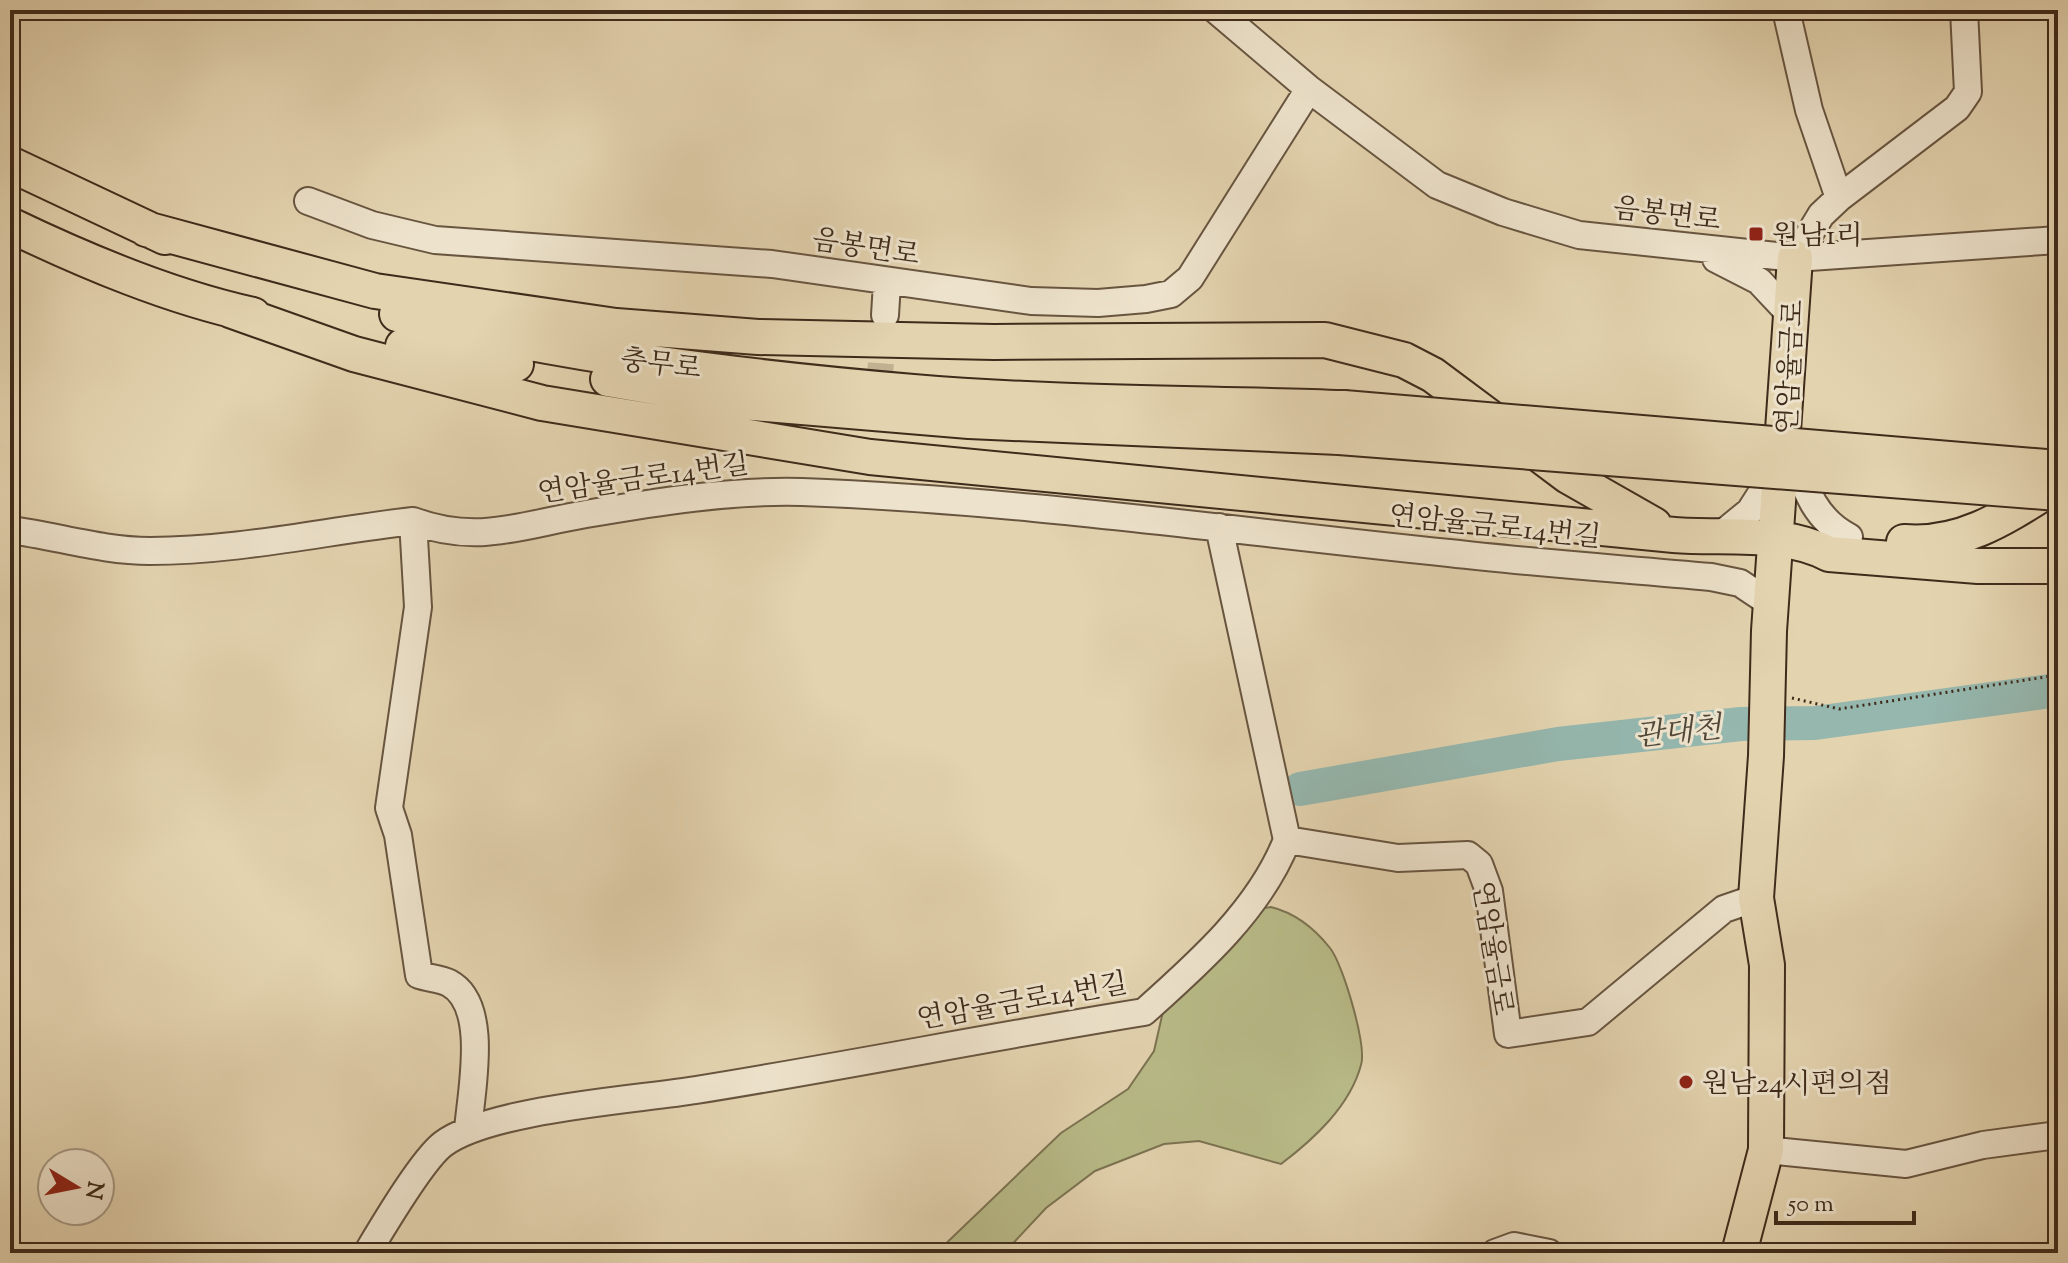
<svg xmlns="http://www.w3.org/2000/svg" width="2068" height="1263" viewBox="0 0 2068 1263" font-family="'Sorts Mill Goudy','Noto Serif KR',serif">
  <rect width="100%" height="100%" fill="#e3d3af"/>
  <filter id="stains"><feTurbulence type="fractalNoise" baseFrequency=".0025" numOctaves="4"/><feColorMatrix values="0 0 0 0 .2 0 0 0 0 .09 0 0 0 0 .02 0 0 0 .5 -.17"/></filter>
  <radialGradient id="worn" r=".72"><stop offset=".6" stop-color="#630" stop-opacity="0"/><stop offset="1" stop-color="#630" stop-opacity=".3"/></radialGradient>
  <!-- green -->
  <path fill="#b8bb88" stroke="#7c7352" stroke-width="2" d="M1271,907C1295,913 1315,929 1330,948C1343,964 1367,1046 1361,1065C1350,1106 1314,1139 1281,1164L1199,1141L1164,1144L1095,1171L1046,1208L1004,1253H936L1061,1133L1128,1089L1154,1051L1164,1007L1258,909Z"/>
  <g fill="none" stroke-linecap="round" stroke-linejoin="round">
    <!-- river -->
    <path stroke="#95b7ae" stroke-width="34" d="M1300,789L1558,744L1741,724L1815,723L2058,690"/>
    <!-- minor-tunnel -->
    <path stroke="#c2b191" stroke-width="26" stroke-dasharray="26 13" stroke-linecap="butt" d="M873,467L884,323"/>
    <defs>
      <path id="minor" d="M1216,10L1309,89L1437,185L1503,212L1579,235L1795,258L2058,240
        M1786,10L1809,110L1839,198L1821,215L1795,258
        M1839,198L1957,108L1968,92L1964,10
        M308,201L372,225L435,240L772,264L1031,301L1098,303L1146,299L1171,294L1190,278L1309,89
        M1716,259L1759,281L1791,315
        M885,315L887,283
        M1795,457C1805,490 1816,520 1849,537
        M413,521L418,607L389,808L398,835L419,975C428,978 441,979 449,983C490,1005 471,1091 468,1130
        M10,530C57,536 102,551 150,551C238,551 325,531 413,521C478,545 521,525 586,514C656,502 731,490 802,492C1019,500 1233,531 1449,553C1536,563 1624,569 1711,577L1740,583L1761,597
        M1717,538L1750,511L1778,467
        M1287,840L1398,858L1468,855L1479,864L1489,891L1508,1034L1588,1022L1724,909L1756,898
        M1766,1150L1906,1164L1983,1145L2058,1135
        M367,1253C382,1228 422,1160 443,1144C490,1109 634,1100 696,1090C846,1066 995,1036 1144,1012C1199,963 1260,909 1287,840L1219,527
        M1495,1253L1514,1246L1549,1253"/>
      <path id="major" d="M10,164L165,237
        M10,225C87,262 170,297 253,315
        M146,229L375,291L616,326L758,337L994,342L1325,340L1404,360L1433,375L1568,476L1654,525
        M230,310L354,354L542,403L870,457L1674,535C1723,539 1784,530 1829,554L1978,566H2058
        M397,314C566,356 740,377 913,392C1056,404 1201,403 1344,408
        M403,346L516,364
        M608,379L742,402L969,421L1339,437
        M1904,542C1964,547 2010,514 2058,484
        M1739,1253L1766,1150L1767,965L1756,898L1766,756L1769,631L1795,258"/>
    </defs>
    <!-- minor casing -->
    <use href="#minor" stroke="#685540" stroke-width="30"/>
    <!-- major casing -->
    <use href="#major" stroke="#3f2b1b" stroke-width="38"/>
    <!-- path -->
    <path stroke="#3f2b1b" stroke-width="3" stroke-dasharray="2 4" stroke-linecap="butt" d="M1792,698L1839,709L2058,675"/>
    <!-- minor -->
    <use href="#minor" stroke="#ede2cb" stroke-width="26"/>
    <!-- major -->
    <use href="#major" stroke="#e3d3af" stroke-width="34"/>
    <defs>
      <path id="major-bridge" d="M1344,408L2058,468
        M1339,437L2058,493"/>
    </defs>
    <!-- major-bridge casing -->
    <use href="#major-bridge" stroke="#3f2b1b" stroke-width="38" stroke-linecap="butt"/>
    <!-- major-bridge -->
    <use href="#major-bridge" stroke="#e3d3af" stroke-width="34"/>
  </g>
  <!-- markers -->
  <g fill="#8f2418" stroke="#ede2cb" stroke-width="3">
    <rect x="1748" y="226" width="16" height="16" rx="4"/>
    <circle cx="1686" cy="1082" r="8"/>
  </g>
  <g text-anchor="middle" stroke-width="6" stroke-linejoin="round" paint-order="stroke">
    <!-- street labels -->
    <g font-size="28" fill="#3f2b1b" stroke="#ede2cb">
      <text transform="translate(1667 213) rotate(7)" y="10">음봉면로</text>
      <text transform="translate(866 246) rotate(9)" y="10">음봉면로</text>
      <text transform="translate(661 363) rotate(7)" y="10">충무로</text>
      <text transform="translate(1789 367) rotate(-87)" y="10">연암율금로</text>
      <text transform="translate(643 477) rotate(-8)" y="10">연암율금로14번길</text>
      <text transform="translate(1495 525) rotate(6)" y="10">연암율금로14번길</text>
      <text transform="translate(1494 948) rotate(81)" y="10">연암율금로</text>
      <text transform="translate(1022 1000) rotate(-10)" y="10">연암율금로14번길</text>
    </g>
    <!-- poi labels -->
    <g font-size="28" fill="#3f2b1b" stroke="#ede2cb" text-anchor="start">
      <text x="1772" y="244">원남1리</text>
      <text x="1702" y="1092">원남24시편의점</text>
    </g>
    <!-- water labels -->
    <g font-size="30" font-style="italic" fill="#504738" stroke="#ede2cb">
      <text transform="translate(1678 731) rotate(-6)" y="10">관대천</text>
    </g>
  </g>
  <!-- margin -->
  <rect width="2068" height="1263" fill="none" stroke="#e3d3af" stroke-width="40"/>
  <rect x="12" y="12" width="2044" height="1239" fill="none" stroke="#3f2b1b" stroke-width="4"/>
  <rect x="20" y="20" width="2028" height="1223" fill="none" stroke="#3f2b1b" stroke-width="2"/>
  <!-- north arrow -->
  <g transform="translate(76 1187) rotate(100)"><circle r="38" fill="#ede2cb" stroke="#a79985" stroke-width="2"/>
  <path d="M0-6L14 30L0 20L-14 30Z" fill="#8f2418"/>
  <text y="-12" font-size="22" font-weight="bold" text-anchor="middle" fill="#3f2b1b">N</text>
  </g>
  <!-- scale -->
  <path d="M1776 1211v12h138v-12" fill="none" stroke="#3f2b1b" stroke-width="4"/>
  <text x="1788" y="1211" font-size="24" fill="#3f2b1b" stroke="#ede2cb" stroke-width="6" paint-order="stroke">50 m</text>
  <rect width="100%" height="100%" filter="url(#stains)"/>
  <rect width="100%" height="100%" fill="url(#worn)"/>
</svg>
